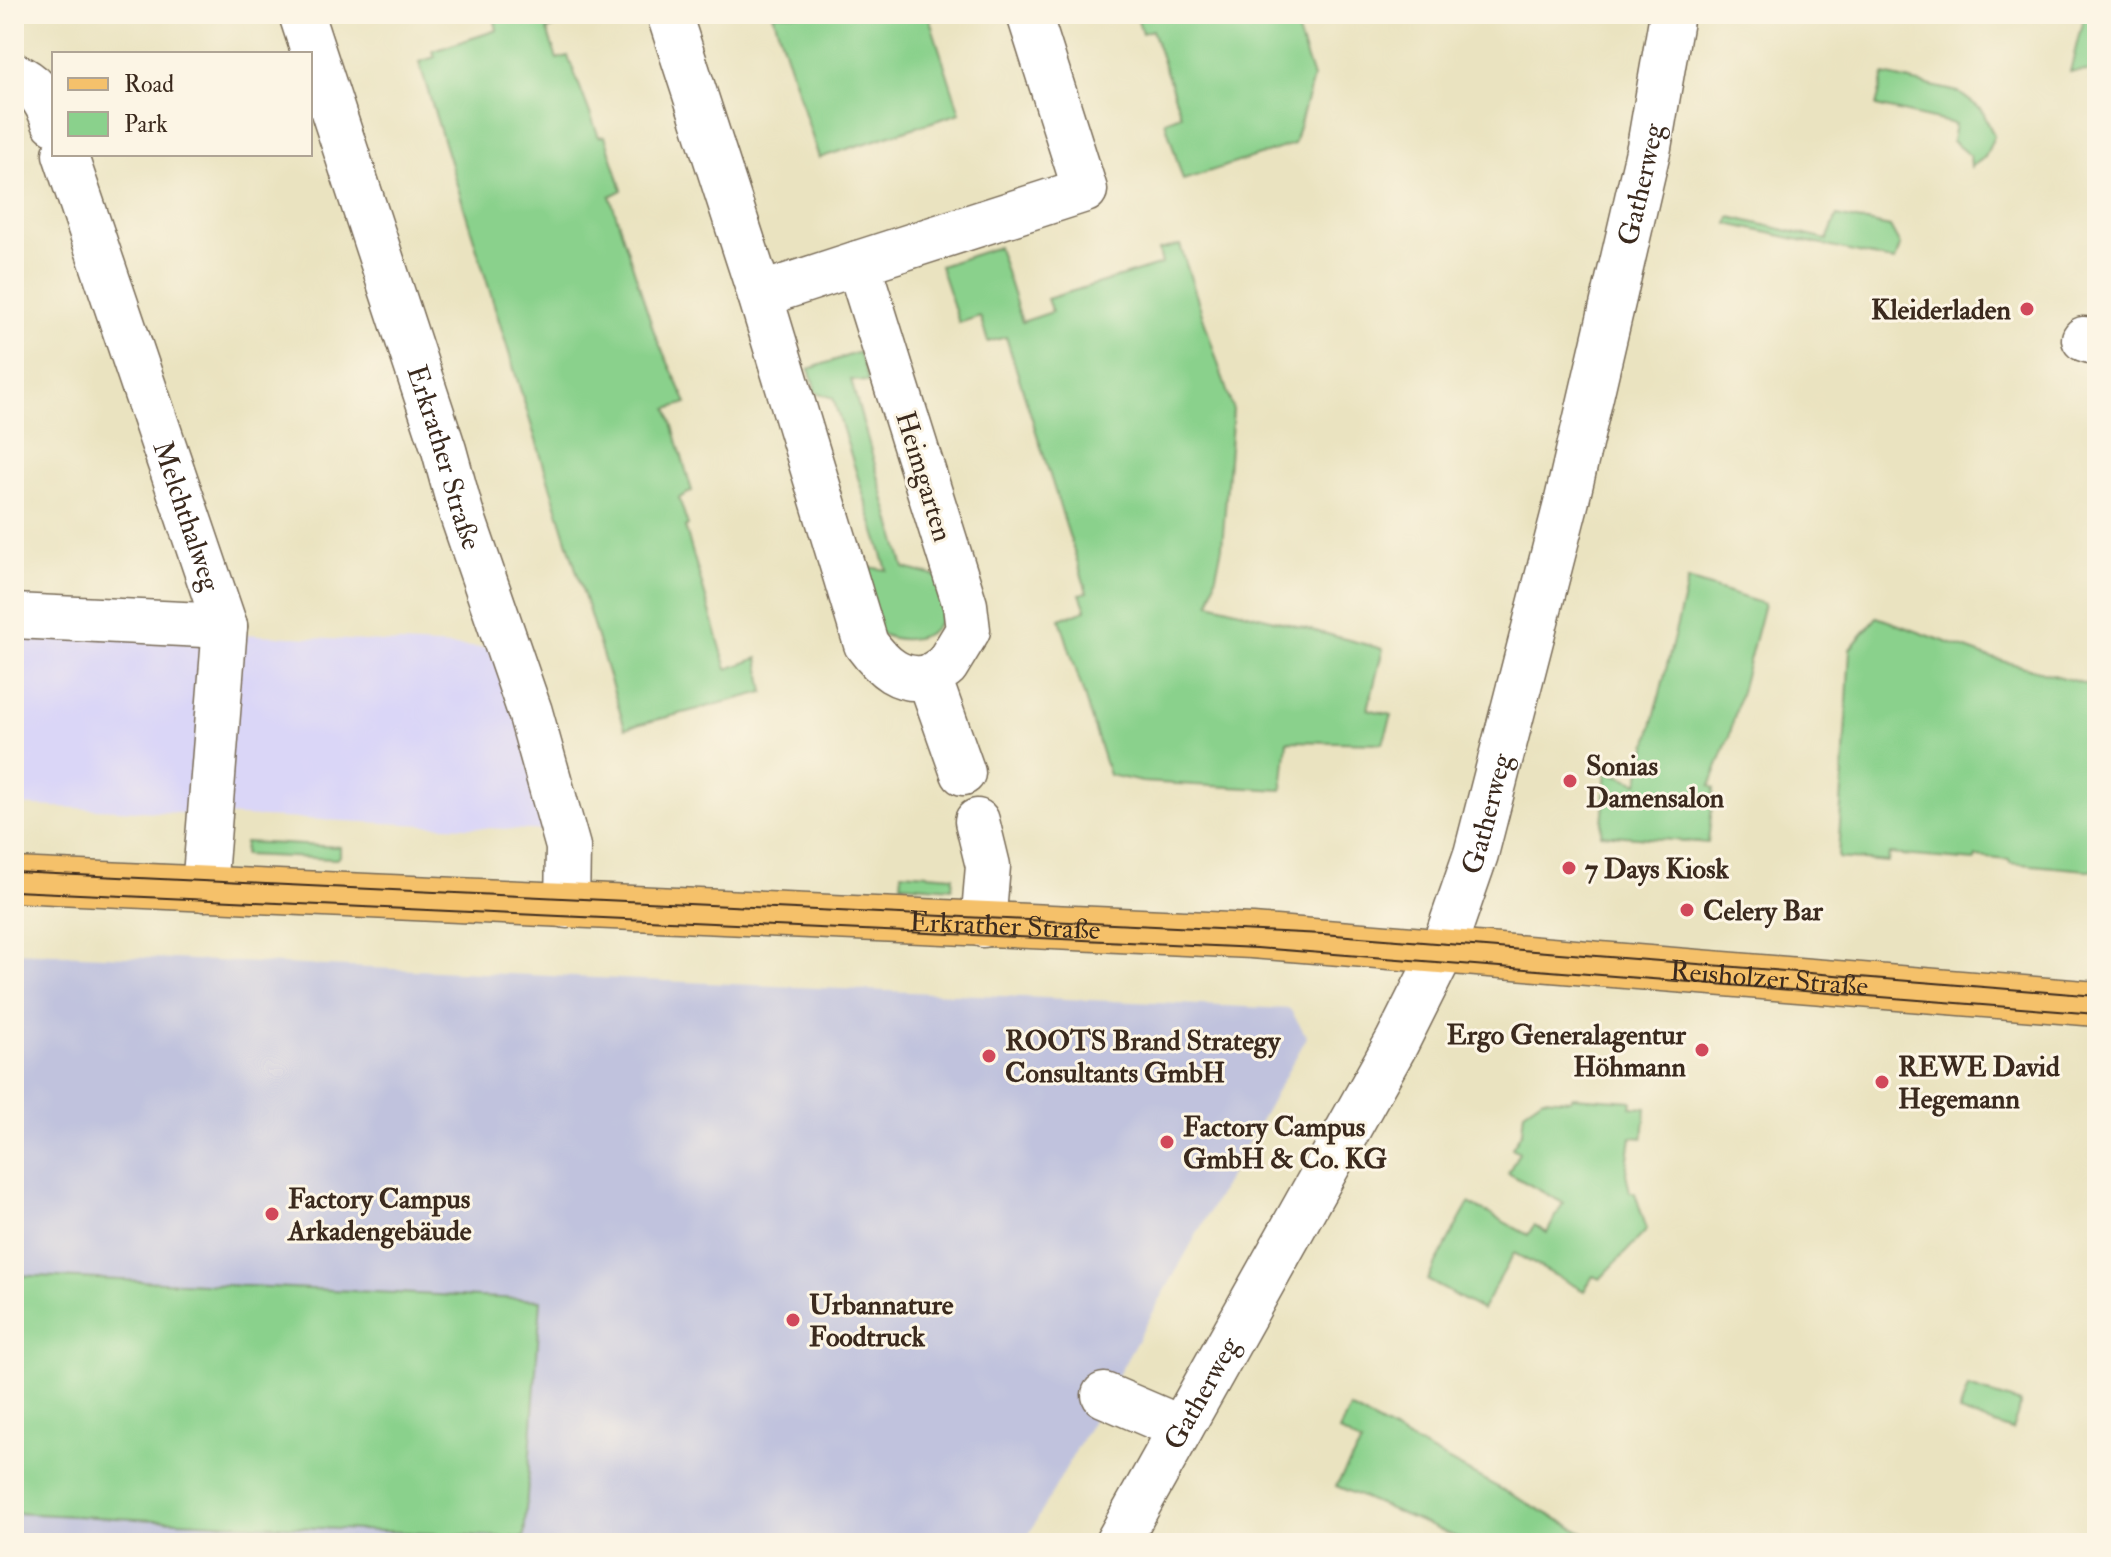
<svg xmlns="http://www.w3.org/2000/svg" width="2111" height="1557" viewBox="0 0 2111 1557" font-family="'IM FELL Double Pica',serif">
  <rect width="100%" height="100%" fill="#fcf5e5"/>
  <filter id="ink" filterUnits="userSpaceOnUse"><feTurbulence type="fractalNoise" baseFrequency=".0125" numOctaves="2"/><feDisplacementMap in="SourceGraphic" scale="16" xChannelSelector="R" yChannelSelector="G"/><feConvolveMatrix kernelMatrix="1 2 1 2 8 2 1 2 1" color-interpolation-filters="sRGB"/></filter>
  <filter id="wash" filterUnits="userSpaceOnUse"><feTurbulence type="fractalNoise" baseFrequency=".006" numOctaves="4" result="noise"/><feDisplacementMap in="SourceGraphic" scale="32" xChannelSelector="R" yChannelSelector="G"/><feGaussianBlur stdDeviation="1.8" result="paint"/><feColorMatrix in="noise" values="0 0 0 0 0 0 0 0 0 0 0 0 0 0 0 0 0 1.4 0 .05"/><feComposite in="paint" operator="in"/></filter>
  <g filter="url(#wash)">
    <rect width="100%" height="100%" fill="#eae3c0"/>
    <!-- built -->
    <path fill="#dad6f7" d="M14,621L506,649L549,831L14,805Z"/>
    <!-- industrial -->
    <path fill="#c0c2dd" d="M14,952L1290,1009L1307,1037L1024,1543H14Z"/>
    <!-- green -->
    <path fill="#8ad18c" stroke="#627e55" stroke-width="2" d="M521,14H547L552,28L547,30L557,59L568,56L599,137L605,136L622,190L610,196L655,335L687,403L668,409L692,491L679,498L688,525L685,527L727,669L758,658L764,692L625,728L419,62L435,57L433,51L497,30L495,21Z
      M773,14H928L960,113L819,158Z
      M1136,14H1292L1313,78L1294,144L1183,180L1165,121L1181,115L1152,30L1142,33Z
      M2084,14H2097V53L2092,71L2070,72Z
      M1884,75L1958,92L1982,110L1994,136L1985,157L1971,167L1970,156L1952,141L1955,124L1876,106Z
      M1837,216L1890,227L1900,245L1895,261L1728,224L1730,217L1827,240Z
      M1180,245L1233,410L1222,547L1210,603L1383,649L1368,709L1392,715L1383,743L1287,741L1282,790L1142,782L1109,775L1060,619L1086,610L1080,594L1087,592L1006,337L988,342L980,316L959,323L940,266L998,247L1022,322L1052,312L1047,299L1162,264L1159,250Z
      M859,352L869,382L851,380L904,568L939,577C940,587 944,599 943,609C939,641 904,644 881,634L856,565L887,570L833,398L813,391L815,387L809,369Z
      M1688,580L1764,604L1729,737L1710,786L1714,788L1708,843L1601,834L1607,771L1638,783Z
      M1877,617L1985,656L2097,687V871L2010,863L2009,860L1976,857L1975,861L1889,854L1888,862L1838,858L1850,649Z
      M245,842L340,847V856L336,859L244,855Z
      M902,872L953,876L952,888L901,884Z
      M1572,1097L1632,1101L1631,1107L1646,1108L1643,1138L1631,1137L1626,1173L1630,1192L1635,1193L1647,1230L1600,1279L1593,1276L1584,1291L1514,1253L1482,1310L1427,1280L1469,1203L1528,1235L1534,1225L1547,1233L1563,1203L1508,1173L1519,1152L1512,1148L1522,1131L1524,1111L1543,1098L1571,1100Z
      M14,1275L541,1300L524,1538L14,1513Z
      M1968,1387L2021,1403L2012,1430L1959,1412Z
      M1350,1408L1585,1534L1582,1543H1470L1336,1486L1361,1444L1339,1431Z"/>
  </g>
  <g filter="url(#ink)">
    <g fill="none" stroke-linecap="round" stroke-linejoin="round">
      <defs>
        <g id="minor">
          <path id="s1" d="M301,14L444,450L461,512L530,712L568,847L567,906"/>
          <path d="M669,14L760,295L866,644C883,667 900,683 929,677"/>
          <path d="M14,75C35,83 47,101 54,122"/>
          <path id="s2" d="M65,154L225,626L204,889"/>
          <path d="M760,295L858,263"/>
          <path d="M2084,339L2097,343"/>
          <path d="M14,616L225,626"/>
          <path d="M963,773L929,677L946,666L968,630L965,605L858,263L1085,190L1029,14"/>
          <path d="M977,821L988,866L983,925"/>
          <path d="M1104,1395L1181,1428"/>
          <path id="s3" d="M1117,1543L1397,1042L1442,952L1476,854L1566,504L1649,147L1672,14"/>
        </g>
        <g id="major">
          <path id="s4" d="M14,880L1252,936L2097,1004"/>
        </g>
      </defs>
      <!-- minor casing -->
      <use href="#minor" stroke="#786b57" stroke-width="47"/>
      <!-- major casing -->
      <use href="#major" stroke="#786b57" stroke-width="47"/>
      <!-- minor -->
      <use href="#minor" stroke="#fff" stroke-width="44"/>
      <!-- major -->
      <use href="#major" stroke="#f5c16b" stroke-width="44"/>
      <!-- tram -->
      <path stroke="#3b2a1e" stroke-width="2" d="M14,872L1323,934L2097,996
        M14,891L1257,948L2097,1014"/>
    </g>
  </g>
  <!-- markers -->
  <g fill="#d1495b" stroke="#fcf5e5" stroke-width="3">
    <circle cx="2027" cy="309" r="8"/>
    <circle cx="1570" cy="781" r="8"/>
    <circle cx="1569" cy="868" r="8"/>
    <circle cx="1687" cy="910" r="8"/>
    <circle cx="1702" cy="1050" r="8"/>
    <circle cx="989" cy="1056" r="8"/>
    <circle cx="1882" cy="1082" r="8"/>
    <circle cx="1167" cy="1142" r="8"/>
    <circle cx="272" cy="1214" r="8"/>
    <circle cx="793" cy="1320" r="8"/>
  </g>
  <g text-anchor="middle" stroke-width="6" stroke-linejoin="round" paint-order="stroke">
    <!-- street labels -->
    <g font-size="28" fill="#3b2a1e" stroke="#fcf5e5">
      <text dy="10" stroke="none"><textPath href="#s3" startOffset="1468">Gatherweg</textPath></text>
      <text dy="10" stroke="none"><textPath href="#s1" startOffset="466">Erkrather Straße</textPath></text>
      <text transform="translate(925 476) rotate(73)" y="10">Heimgarten</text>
      <text dy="10" stroke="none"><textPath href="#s2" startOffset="382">Melchthalweg</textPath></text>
      <text dy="10" stroke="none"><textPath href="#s3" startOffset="820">Gatherweg</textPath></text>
      <text dy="10" stroke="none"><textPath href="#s4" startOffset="992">Erkrather Straße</textPath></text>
      <text dy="10" stroke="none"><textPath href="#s4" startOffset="1758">Reisholzer Straße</textPath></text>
      <text dy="10" stroke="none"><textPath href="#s3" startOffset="172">Gatherweg</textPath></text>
    </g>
    <!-- poi labels -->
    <g font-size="28" font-weight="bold" fill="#3b2a1e" stroke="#fcf5e5" text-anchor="start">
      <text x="2011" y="319" text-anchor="end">Kleiderladen</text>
      <text x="1586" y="775">Sonias<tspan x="1586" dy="32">Damensalon</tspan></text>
      <text x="1585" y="878">7 Days Kiosk</text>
      <text x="1703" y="920">Celery Bar</text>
      <text x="1686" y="1044" text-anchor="end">Ergo Generalagentur<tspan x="1686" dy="32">Höhmann</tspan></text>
      <text x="1005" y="1050">ROOTS Brand Strategy<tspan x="1005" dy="32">Consultants GmbH</tspan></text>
      <text x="1898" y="1076">REWE David<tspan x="1898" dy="32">Hegemann</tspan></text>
      <text x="1183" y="1136">Factory Campus<tspan x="1183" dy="32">GmbH &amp; Co. KG</tspan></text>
      <text x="288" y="1208">Factory Campus<tspan x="288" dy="32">Arkadengebäude</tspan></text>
      <text x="809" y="1314">Urbannature<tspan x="809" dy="32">Foodtruck</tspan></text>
    </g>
  </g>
  <!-- margin -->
  <rect width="2111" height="1557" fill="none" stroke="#fcf5e5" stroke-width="48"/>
  <!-- legend -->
  <rect x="52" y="52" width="260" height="104" fill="#fcf5e5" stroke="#afa495" stroke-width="2"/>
  <rect x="68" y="78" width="40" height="12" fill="#f5c16b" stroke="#afa495" stroke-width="2"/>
  <text x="124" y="92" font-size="24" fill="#3b2a1e">Road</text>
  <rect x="68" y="112" width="40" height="24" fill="#8ad18c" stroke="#afa495" stroke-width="2"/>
  <text x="124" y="132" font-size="24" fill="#3b2a1e">Park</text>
</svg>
